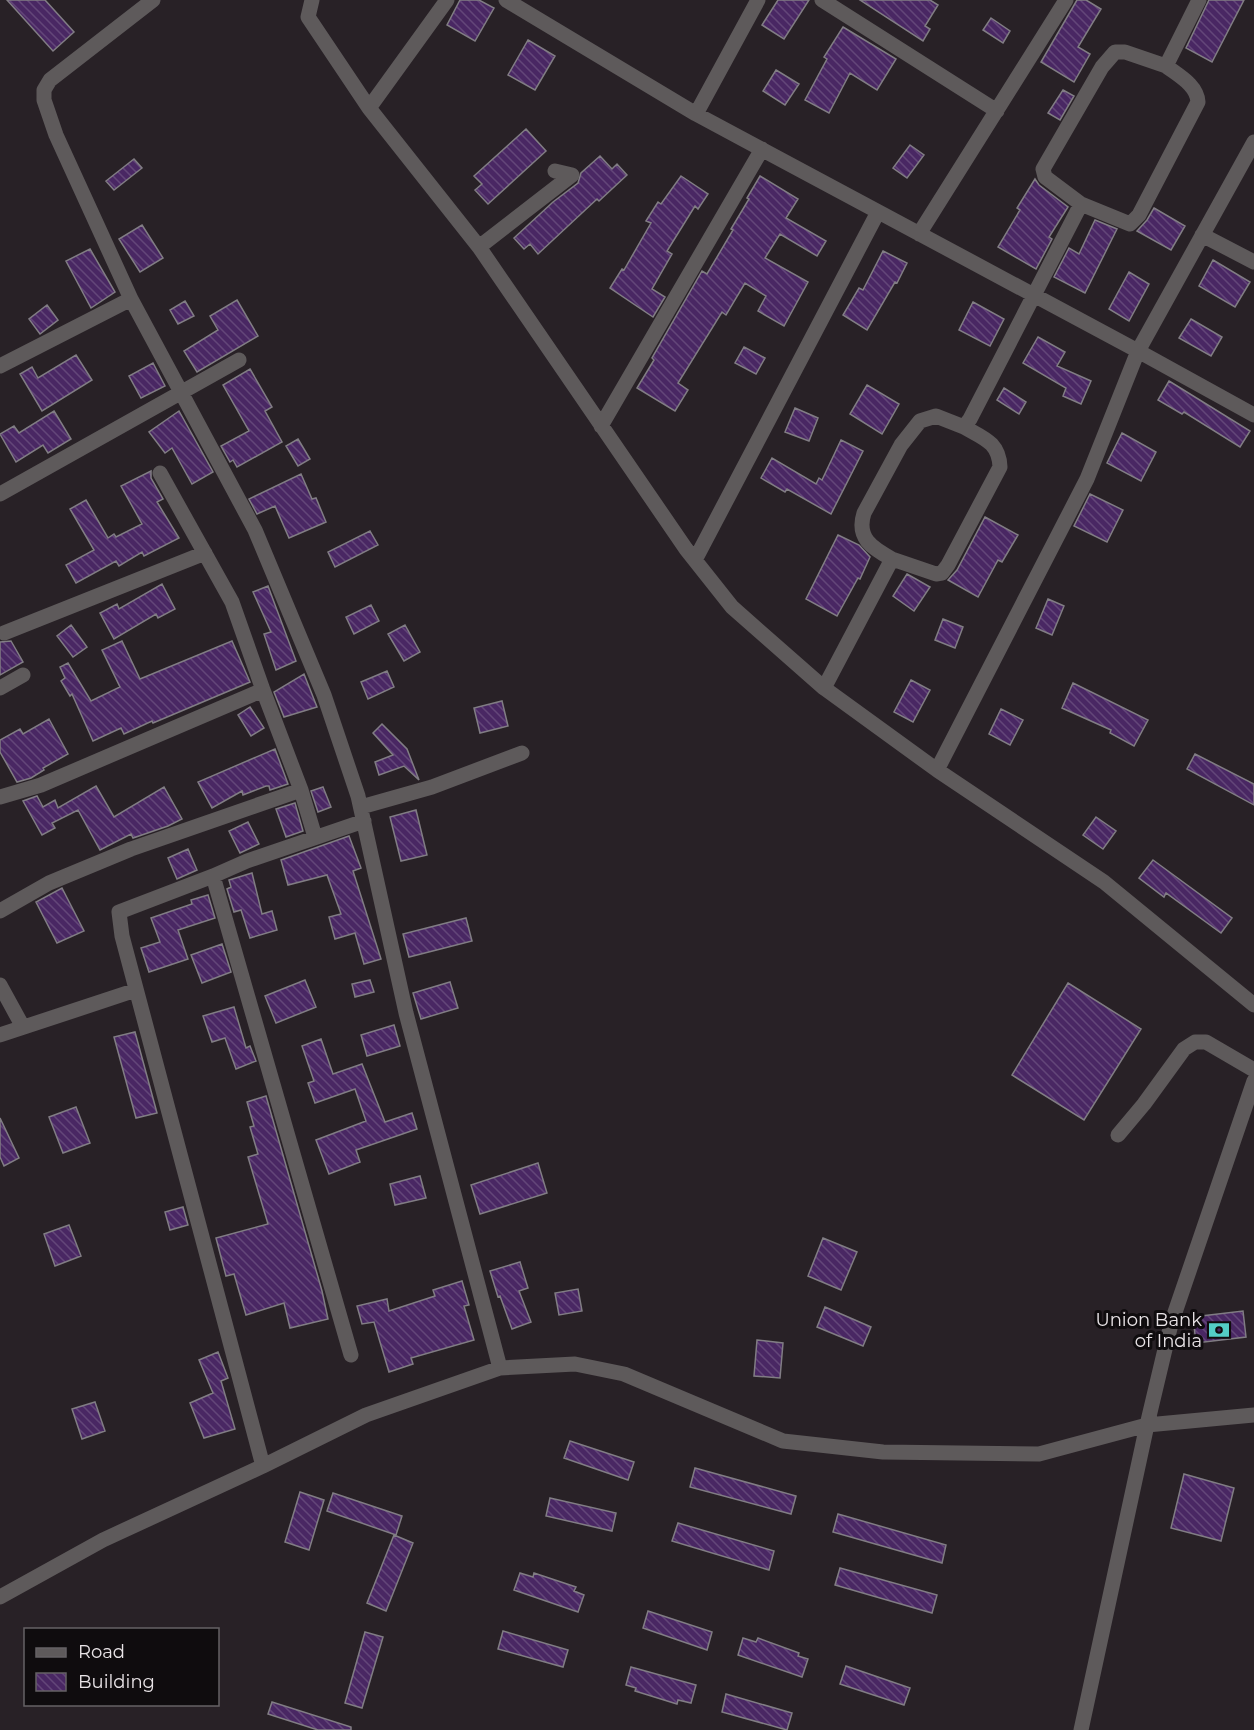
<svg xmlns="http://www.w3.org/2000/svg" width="1254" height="1730" viewBox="0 0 1254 1730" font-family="Montserrat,sans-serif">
  <defs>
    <pattern id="building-back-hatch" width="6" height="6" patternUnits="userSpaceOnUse" patternTransform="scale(1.5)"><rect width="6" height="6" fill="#492763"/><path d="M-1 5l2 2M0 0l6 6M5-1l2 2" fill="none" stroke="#634679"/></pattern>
  </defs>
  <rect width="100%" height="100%" fill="#282126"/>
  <!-- building -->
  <path fill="url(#building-back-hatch)" stroke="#817d84" stroke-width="1.5" d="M7,0H45L74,32L53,51Z
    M460,0H479L494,8L475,41L447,25Z
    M778,0H809L784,39L762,25Z
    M860,0H930L938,5L925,26L930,29L923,41Z
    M1077,0H1086L1101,9L1078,47L1090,54L1074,82L1041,62Z
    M1209,0H1244L1212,62L1186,48Z
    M991,18L1010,31L1003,43L983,30Z
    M843,27L896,59L877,90L850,73L829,113L805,100L827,59L824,57Z
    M528,40L555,56L535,90L508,75Z
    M776,70L799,84L785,105L763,91Z
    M1063,90L1074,96L1060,120L1048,113Z
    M526,129L546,151L488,204L475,190L482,184L474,176Z
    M910,145L924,155L907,178L893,168Z
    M600,156L612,169L617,164L627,175L599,201L597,199L538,254L530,244L524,249L514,238L553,202L578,183L581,173Z
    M134,159L142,168L114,190L106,181Z
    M681,176L708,194L698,209L695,206L667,251L672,254L652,289L665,297L653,317L610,288L622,269L624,270L651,223L646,221L658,202L661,204Z
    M760,176L798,199L786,218L826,241L817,256L780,234L765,258L808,282L784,326L758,311L766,296L745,283L726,315L722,312L678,383L688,390L675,411L637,388L654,360L652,358L702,271L707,274L733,230L731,229L749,199L747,198Z
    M1035,179L1039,185L1068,207L1049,237L1052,239L1036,269L998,247L1020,210L1017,208Z
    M1154,208L1185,226L1171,250L1137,231L1147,220Z
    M1095,220L1117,229L1085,293L1054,277L1069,248L1079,254Z
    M142,225L163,258L140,272L119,239Z
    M90,249L115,292L91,308L66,261Z
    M883,251L907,263L897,283L895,282L867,330L843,315L859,288L863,290Z
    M1213,260L1250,282L1235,307L1199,286Z
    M1129,272L1149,284L1129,321L1109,309Z
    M237,300L258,336L197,372L184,351L218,330L210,316Z
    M185,301L194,316L178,324L170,310Z
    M973,302L1004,319L990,346L959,330Z
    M47,305L58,320L40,334L29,319Z
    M1191,319L1222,337L1211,356L1179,338Z
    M1038,337L1065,352L1057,366L1091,381L1081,404L1063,396L1066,388L1023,363Z
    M744,347L765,358L756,374L735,363Z
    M76,355L92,380L42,411L20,374L32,367L38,378Z
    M153,363L165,386L141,398L129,376Z
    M250,369L272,407L265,411L282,442L237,467L233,460L230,462L221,446L249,431L223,385Z
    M1169,381L1250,431L1240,447L1184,412L1182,414L1158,400Z
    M867,385L899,404L882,434L850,414Z
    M1004,388L1026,402L1019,414L997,400Z
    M795,408L818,418L809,441L785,432Z
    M54,411L71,439L48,453L43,445L16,462L0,434L14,426L19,433Z
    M179,411L213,472L192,484L172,448L165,453L149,432Z
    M1122,433L1156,452L1141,481L1107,463Z
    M298,439L310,459L298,466L286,446Z
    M841,440L863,451L831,514L787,489L785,492L761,478L772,458L816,484L819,478L822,480Z
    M151,471V478L163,499L157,502L179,538L144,556L142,552L119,566L116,561L76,583L66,565L94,550L70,509L86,500L108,538L114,534L116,537L142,524L121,486Z
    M301,474L312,499L316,498L326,522L289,538L275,506L257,514L249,499Z
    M1090,494L1123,510L1107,542L1074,526Z
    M985,517L1018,535L1002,562L998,560L978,597L948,580L957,570Z
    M370,531L378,545L335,567L328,552Z
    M838,535L859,545L870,557L860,579L858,578L837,616L806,599Z
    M907,574L930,587L914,611L893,596Z
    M162,584L175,609L158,618L156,614L114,639L100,613L117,604L119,609Z
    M268,586L296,661L276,670L264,634L271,632L253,592Z
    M1048,599L1064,606L1052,635L1036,628Z
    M371,605L379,621L354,634L346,617Z
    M943,619L963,627L955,648L935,640Z
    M71,625L87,647L73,657L57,636Z
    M405,625L420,652L404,661L388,634Z
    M11,641L23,662L0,675V642Z
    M122,641L140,679L232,641L250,682L153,723L152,721L124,734L121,728L93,741L72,694L70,696L61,681L65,678L60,667L68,663L91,701L120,687L102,650Z
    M387,671L394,687L368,699L361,682Z
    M304,674L317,707L284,717L274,692Z
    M911,680L930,690L913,722L894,712Z
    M1073,683L1148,720L1134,746L1110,733L1111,730L1062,708Z
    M502,701L508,726L480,733L474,708Z
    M250,707L264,728L251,736L238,715Z
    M1001,709L1023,720L1010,745L989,734Z
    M49,719L68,754L43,768L44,770L31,778L17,782L0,752V740L20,729L23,734Z
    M382,724L407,749L419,780L404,766L379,775L375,762L393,755L373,733Z
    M275,749L288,784L270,790L269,786H266L243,795L242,791L212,808L198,782Z
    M1195,754L1254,784V805L1187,769Z
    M96,786L114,817L164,787L182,819L168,826L133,838L131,834L100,850L78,810L52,823L55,828L42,835L23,801L37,796L43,807L55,800L58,808Z
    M323,787L331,807L318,812L311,791Z
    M295,803L303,831L286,837L276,809Z
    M416,810L427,855L401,861L390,817Z
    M1096,817L1116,831L1103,849L1083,835Z
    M248,822L259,844L240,853L229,831Z
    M349,836L361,868L353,871L381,959L364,964L355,933L335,939L329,917L341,914L327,875L288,885L281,860Z
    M188,849L197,870L177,879L168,858Z
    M1153,860L1232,918L1221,933L1166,893L1164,897L1139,878Z
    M252,873L262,914L272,911L277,930L250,938L241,910L234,912L227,889L231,887L229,880Z
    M62,888L84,931L57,943L36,902Z
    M208,895L215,918L178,930L188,959L149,972L141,948L160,942L151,918L192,904L191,900Z
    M466,918L472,941L409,957L403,934Z
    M222,944L231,972L202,983L191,955Z
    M305,980L316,1007L276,1023L265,996Z
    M370,980L374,992L355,997L352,984Z
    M450,982L458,1008L421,1019L413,993Z
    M1068,983L1141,1029L1084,1120L1012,1075Z
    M234,1007L246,1048L250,1046L256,1061L236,1069L225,1038L212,1042L203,1016Z
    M394,1025L400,1046L367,1056L361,1035Z
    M135,1032L157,1113L136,1118L114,1037Z
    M321,1039L333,1074L362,1064L385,1122L412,1113L417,1129L356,1150L360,1162L329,1174L316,1140L366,1121L355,1089L315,1103L308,1083L314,1081L302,1046Z
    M266,1096L322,1291L328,1319L290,1328L284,1303L246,1315L234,1274L226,1276L216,1238L268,1224L248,1157L258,1154L250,1127L254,1126L247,1102Z
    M76,1107L90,1143L63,1153L49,1117Z
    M0,1118L19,1158L4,1166L0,1157Z
    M538,1163L547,1193L480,1214L471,1185Z
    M420,1176L426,1198L395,1205L390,1184Z
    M183,1207L188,1225L170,1230L165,1212Z
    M69,1225L81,1256L55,1266L44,1234Z
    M823,1238L857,1252L841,1290L808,1276Z
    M520,1262L528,1288L519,1291L531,1322L512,1329L500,1296L498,1297L490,1271Z
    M462,1281L469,1305L464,1306L474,1340L411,1358L413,1364L389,1372L374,1322L362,1324L357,1306L387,1299L389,1311L435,1296L433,1290Z
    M578,1289L582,1311L559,1315L555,1293Z
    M825,1307L871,1327L863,1346L817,1327Z
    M1243,1311L1246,1337L1196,1343L1193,1317Z
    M757,1340L783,1343L780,1378L754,1376Z
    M218,1352L228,1378L221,1381L235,1429L204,1438L190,1403L213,1393L199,1360Z
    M95,1402L105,1431L82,1439L72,1409Z
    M570,1441L634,1462L628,1480L564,1458Z
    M695,1468L796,1496L791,1514L690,1487Z
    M1184,1474L1234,1488L1221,1541L1171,1528Z
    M300,1492L324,1500L309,1550L285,1542Z
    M333,1493L402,1516L396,1535L327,1511Z
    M550,1498L616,1513L612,1531L546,1516Z
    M838,1514L946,1545L942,1563L833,1532Z
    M678,1523L774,1551L769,1570L672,1541Z
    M394,1535L413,1543L386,1611L367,1603Z
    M840,1568L937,1595L932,1613L835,1585Z
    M520,1573L533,1577L534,1573L576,1587L574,1591L584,1595L578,1612L514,1590Z
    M648,1611L712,1632L707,1650L643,1628Z
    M503,1631L568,1650L563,1667L498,1649Z
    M365,1632L383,1637L362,1708L345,1703Z
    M743,1638L756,1642L758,1638L799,1653L798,1656L808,1659L802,1677L738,1655Z
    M846,1666L910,1688L904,1705L840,1684Z
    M631,1667L696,1685L691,1703L678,1700L677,1704L635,1691L636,1688L626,1685Z
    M726,1694L792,1713L787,1730L722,1712Z
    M272,1702L351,1727V1730H318L268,1714Z"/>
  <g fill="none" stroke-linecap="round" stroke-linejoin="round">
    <!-- minor -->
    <path stroke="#5e5a5b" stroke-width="15" d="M153,0L50,80L44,90V100L56,135L131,299L255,530L324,695L358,796L406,1013L500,1368
      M312,0L308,17L369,108L479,247L686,549L732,607L824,688L937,770L1104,882L1254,1005
      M506,0L696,114L1138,351L1254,142
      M822,0L997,111
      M369,108L447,0
      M696,114L758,0
      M1081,204L1045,177L1043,169L1102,67L1115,52H1125L1166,66
      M919,234L1066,0
      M1202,235L1254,262
      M479,247L572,175L555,171
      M0,366L131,299
      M601,426L762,149
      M160,473L232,602L263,690L301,790L315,837
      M0,494L239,360
      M892,559L936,574L942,573L948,565L1000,467C999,442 983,438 964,427
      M695,560L878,212
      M4,633L205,553
      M0,688L23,675
      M824,688L892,559C872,548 856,538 864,513L901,445L920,421L936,416L964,427L970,419L1081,204L1130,224L1139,215L1198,102C1197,85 1179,76 1166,66L1199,0
      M937,770L1087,479L1138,351L1254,415
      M0,797L41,785L263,690
      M361,807L432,787L522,753
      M213,876L351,1355
      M0,911L49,883L131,849L301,790
      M0,985L23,1027
      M0,1035L136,990
      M1118,1135L1144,1104L1184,1049L1195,1042H1206L1254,1070
      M263,1466L122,936L119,912L213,876L247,861L364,821
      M0,1597L103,1540L263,1466L366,1415L500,1368L575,1364L624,1374L783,1441L883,1452L1039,1454L1147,1425L1254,1415
      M1081,1730L1147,1425L1171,1324L1254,1081"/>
  </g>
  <!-- icons -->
  <defs>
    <symbol id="bank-bare" viewBox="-9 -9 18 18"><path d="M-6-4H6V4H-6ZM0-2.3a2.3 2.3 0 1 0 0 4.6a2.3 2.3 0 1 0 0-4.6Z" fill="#54cdc7" stroke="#0f0c0e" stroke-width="2.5" paint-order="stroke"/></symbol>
  </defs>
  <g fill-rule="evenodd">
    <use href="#bank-bare" x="1204" y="1315" width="30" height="30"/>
  </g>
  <g text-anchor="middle" stroke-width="6" stroke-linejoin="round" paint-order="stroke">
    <!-- poi labels -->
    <g font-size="18" fill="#e9e4e7" stroke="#0f0c0e" text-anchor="end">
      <text x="1202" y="1326">Union Bank<tspan x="1202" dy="21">of India</tspan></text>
    </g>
  </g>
  <!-- legend -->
  <rect x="24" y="1628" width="195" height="78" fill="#0f0c0e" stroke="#666265" stroke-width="1.5"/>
  <rect x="36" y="1648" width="30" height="9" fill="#5e5a5b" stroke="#666265" stroke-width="1.5"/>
  <text x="78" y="1658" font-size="18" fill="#e9e4e7">Road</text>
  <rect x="36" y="1673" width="30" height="18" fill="url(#building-back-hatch)" stroke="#666265" stroke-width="1.5"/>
  <text x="78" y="1688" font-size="18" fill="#e9e4e7">Building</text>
</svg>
